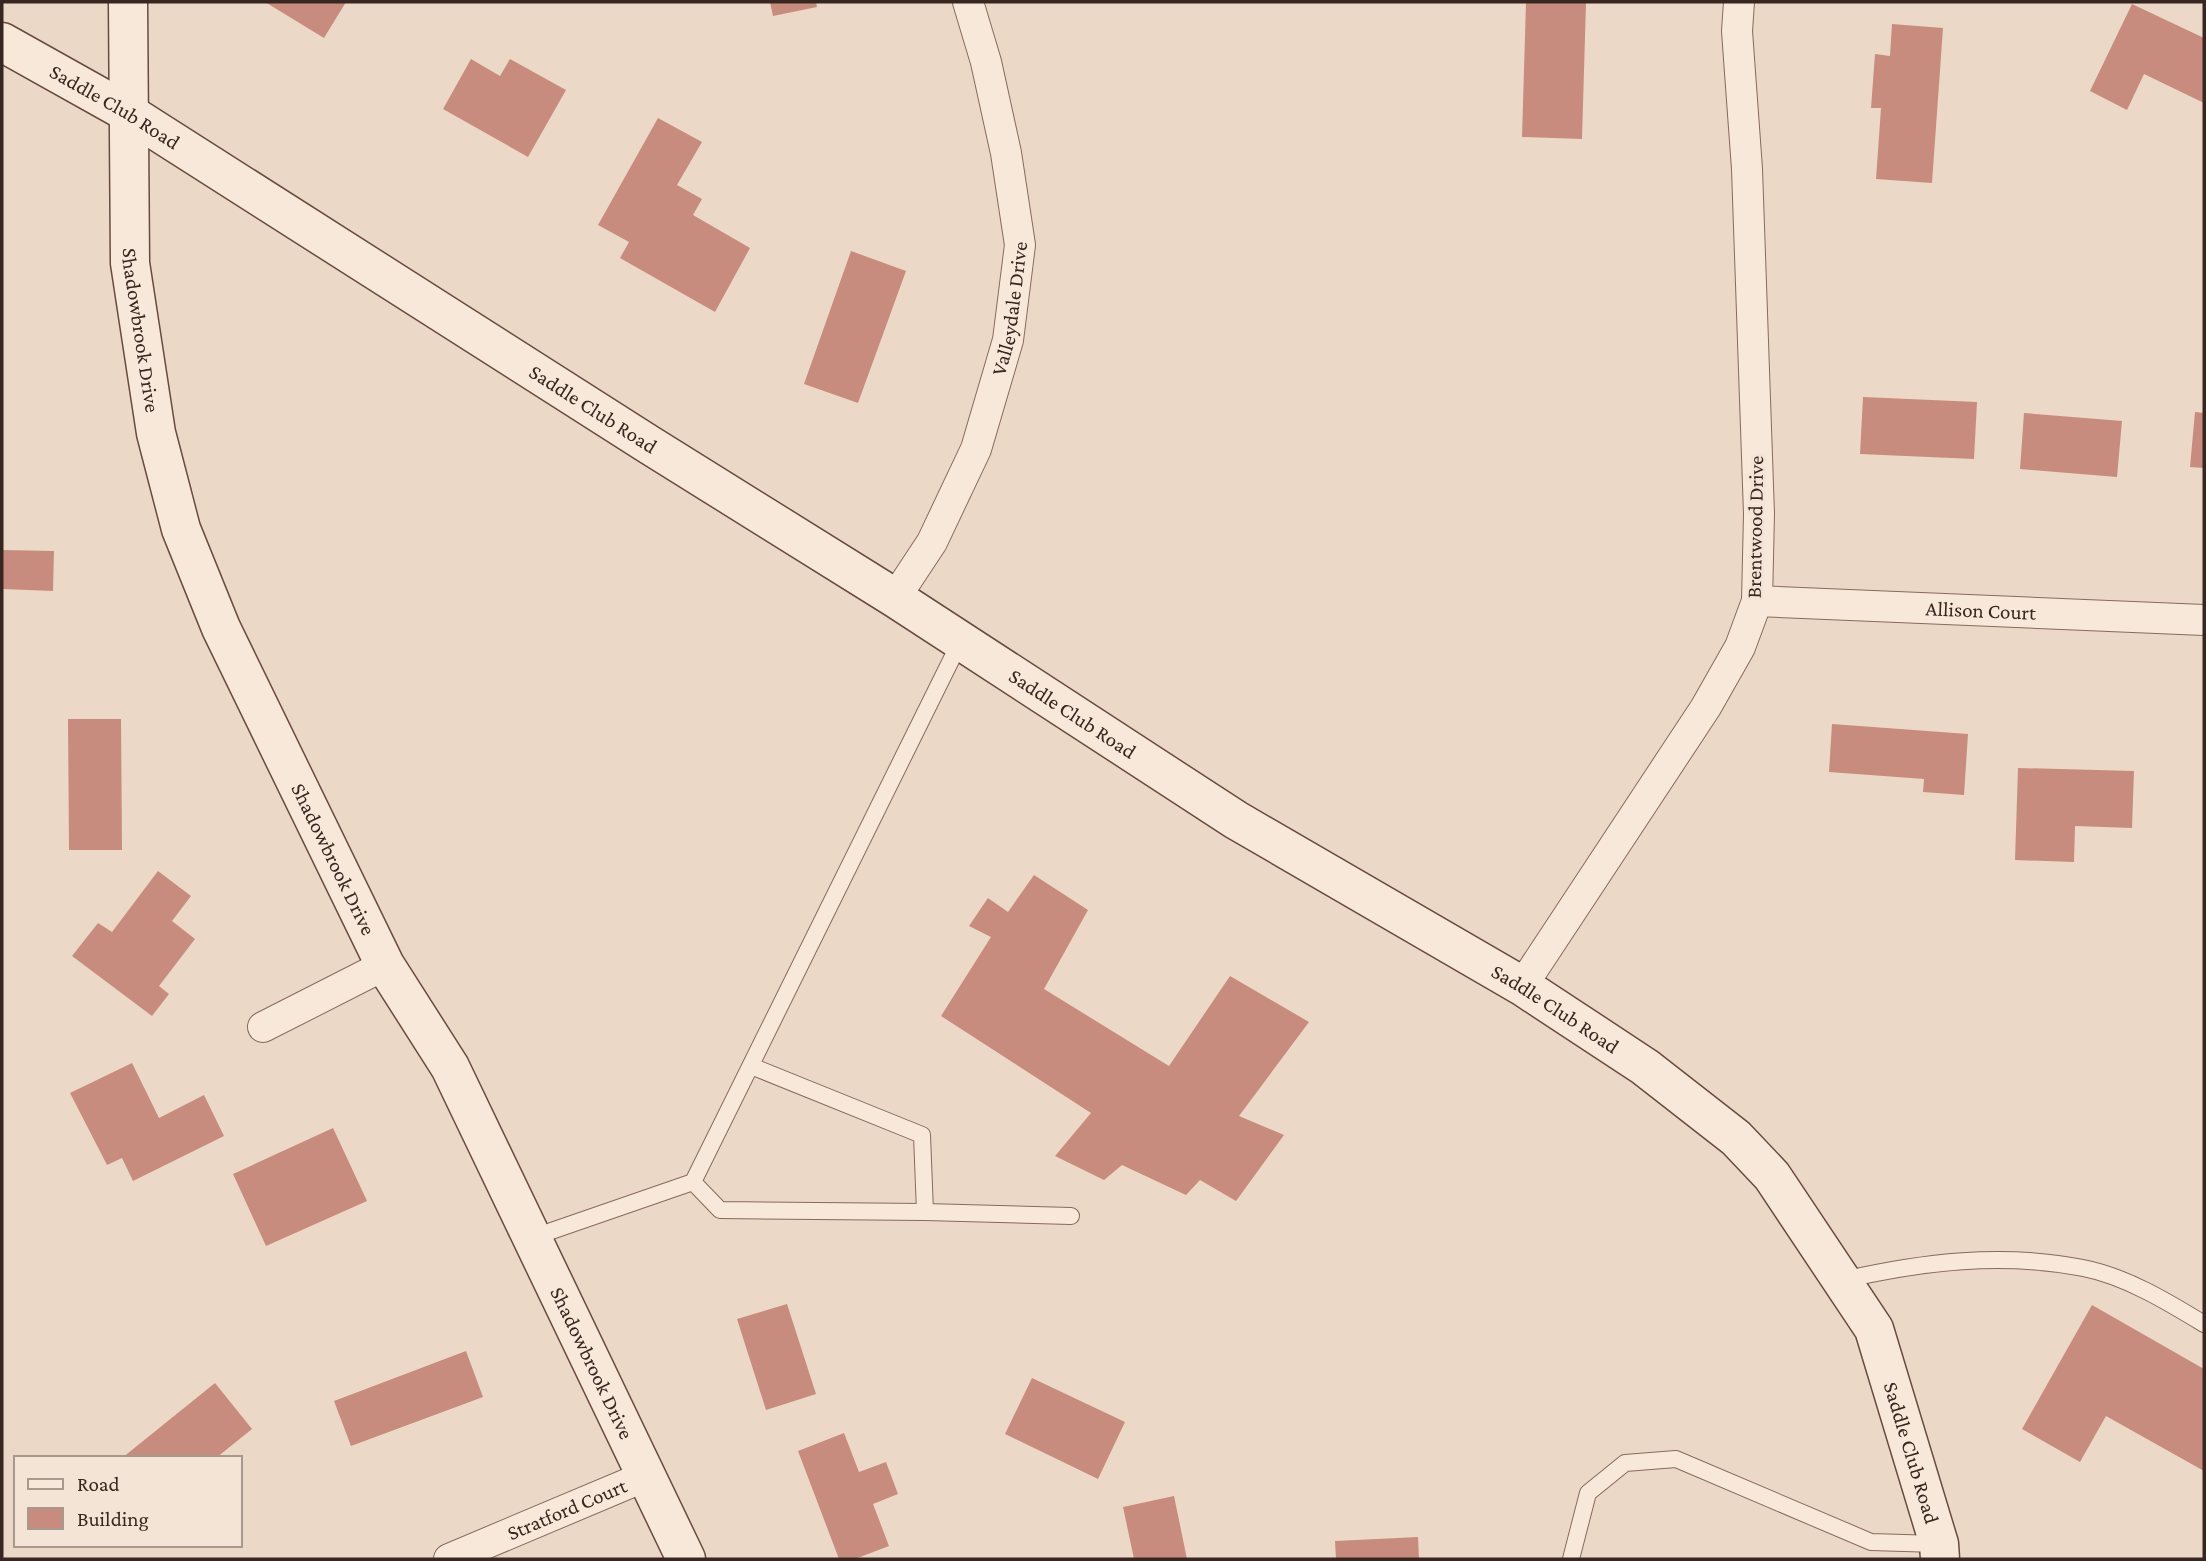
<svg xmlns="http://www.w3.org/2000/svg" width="2206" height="1561" viewBox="0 0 2206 1561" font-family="'Crimson Pro',serif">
  <rect width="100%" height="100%" fill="#ecd8c6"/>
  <!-- building -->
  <path fill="#c88c7e" d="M265,2H346L324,38Z
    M770,2H816L817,7L773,16Z
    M1526,2H1586L1582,139L1522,137Z
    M2132,4L2204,38V103L2144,74L2127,110L2090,91Z
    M1892,24L1943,28L1932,183L1876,179L1881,108H1871L1875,54L1890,56Z
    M471,59L500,76L510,59L566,90L528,157L443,109Z
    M658,118L702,142L677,185L702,199L693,215L750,248L715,312L620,258L629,242L598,225Z
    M851,251L906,271L858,403L804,384Z
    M1863,397L1977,402L1974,459L1860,454Z
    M2195,412L2204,413V468L2190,467Z
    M2024,413L2122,421L2117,477L2020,469Z
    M2,550L54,551L53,591L2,589Z
    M68,719H121L122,850H69Z
    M1832,724L1968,734L1964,795L1923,792L1924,779L1829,772Z
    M2018,768L2134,771L2132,828L2075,826L2074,862L2015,860Z
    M158,871L191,896L172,921L195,939L159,986L169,994L152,1016L72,956L98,923L112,932Z
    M1034,875L1088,910L1044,989L1169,1066L1230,976L1309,1022L1239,1116L1284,1135L1236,1201L1200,1180L1186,1195L1122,1165L1104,1180L1055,1156L1091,1113L941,1016L991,937L969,926L988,898L1008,912Z
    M132,1063L159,1118L204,1095L224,1136L133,1181L122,1158L107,1165L70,1093Z
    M333,1128L367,1201L266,1246L233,1174Z
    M787,1304L816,1394L766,1410L737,1319Z
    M2092,1305L2204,1369V1471L2106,1416L2080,1462L2022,1429Z
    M466,1351L483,1397L351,1446L334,1401Z
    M1032,1378L1125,1422L1098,1479L1005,1434Z
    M215,1383L252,1429L216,1458H122Z
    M844,1433L859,1472L886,1462L898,1494L873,1504L889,1546L855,1559H839L798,1451Z
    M1174,1496L1187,1559H1134L1123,1507Z
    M1418,1537L1419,1559H1336L1335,1541Z"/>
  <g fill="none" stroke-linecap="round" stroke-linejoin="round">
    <defs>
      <path id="lane" d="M693,1182L720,1210L925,1212L922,1135L751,1066
        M925,1212L1071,1216
        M534,1237L693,1182L961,640
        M1843,1280C1922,1262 2002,1252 2083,1268C2125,1276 2168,1302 2204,1324
        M1571,1559L1588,1493L1625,1463L1676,1459L1871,1542L1937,1544"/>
      <g id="street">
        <path id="s1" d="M895,598L932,542L976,449L1008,340L1020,245L1006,153L986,62L968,2"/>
        <path id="s2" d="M1757,601L2204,620"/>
        <path d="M1522,986L1706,707L1740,647L1757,601L1759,514L1747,169L1737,31L1739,2"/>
        <path d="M263,1027L385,965"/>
        <path id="s3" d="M449,1559L646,1476"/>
      </g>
      <g id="secondary">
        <path id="s4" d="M128,2L130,263L156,433L181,529L221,628L385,965L450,1067L686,1559"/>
        <path id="s5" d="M2,42L127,112L648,444L895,598L1236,820L1522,986L1645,1067L1736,1138L1772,1176L1874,1329L1939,1544L1940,1559"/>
      </g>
    </defs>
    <!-- lane casing -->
    <use href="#lane" stroke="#876a5d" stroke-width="18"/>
    <!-- street casing -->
    <use href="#street" stroke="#876a5d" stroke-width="32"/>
    <!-- secondary casing -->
    <use href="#secondary" stroke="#694b40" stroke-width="41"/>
    <!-- lane -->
    <use href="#lane" stroke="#f7e8d9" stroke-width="16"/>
    <!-- street -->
    <use href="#street" stroke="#f7e8d9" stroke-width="30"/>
    <!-- secondary -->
    <use href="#secondary" stroke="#f7e8d9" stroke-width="38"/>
  </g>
  <g text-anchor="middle" stroke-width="6" stroke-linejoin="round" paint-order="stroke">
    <!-- street labels -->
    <g font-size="21" fill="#382620" stroke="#f4e4d5">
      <text dy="7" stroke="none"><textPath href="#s5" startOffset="130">Saddle Club Road</textPath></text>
      <text dy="7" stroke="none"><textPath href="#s1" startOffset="315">Valleydale Drive</textPath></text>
      <text dy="7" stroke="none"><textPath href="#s4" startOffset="329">Shadowbrook Drive</textPath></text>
      <text dy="7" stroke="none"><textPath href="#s5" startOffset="696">Saddle Club Road</textPath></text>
      <text transform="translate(1755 527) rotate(-89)" y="7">Brentwood Drive</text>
      <text dy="7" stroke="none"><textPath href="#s2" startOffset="224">Allison Court</textPath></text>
      <text dy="7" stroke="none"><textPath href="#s5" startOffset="1264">Saddle Club Road</textPath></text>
      <text dy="7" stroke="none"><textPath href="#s4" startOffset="896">Shadowbrook Drive</textPath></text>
      <text dy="7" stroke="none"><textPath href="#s5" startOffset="1830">Saddle Club Road</textPath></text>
      <text dy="7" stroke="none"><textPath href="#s4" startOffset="1463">Shadowbrook Drive</textPath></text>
      <text dy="7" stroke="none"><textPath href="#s5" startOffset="2418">Saddle Club Road</textPath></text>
      <text dy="7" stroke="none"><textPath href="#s3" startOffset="128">Stratford Court</textPath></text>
    </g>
  </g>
  <!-- border -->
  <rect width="2206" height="1561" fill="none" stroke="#382620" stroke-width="7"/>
  <!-- legend -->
  <rect x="14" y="1456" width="228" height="91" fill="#f4e4d5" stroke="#a9988d" stroke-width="2"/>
  <rect x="28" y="1479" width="35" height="10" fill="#f7e8d9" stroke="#a9988d" stroke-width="2"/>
  <text x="77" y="1491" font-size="21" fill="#382620">Road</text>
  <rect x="28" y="1508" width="35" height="21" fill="#c88c7e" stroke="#a9988d" stroke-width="2"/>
  <text x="77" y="1526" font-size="21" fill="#382620">Building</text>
</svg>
